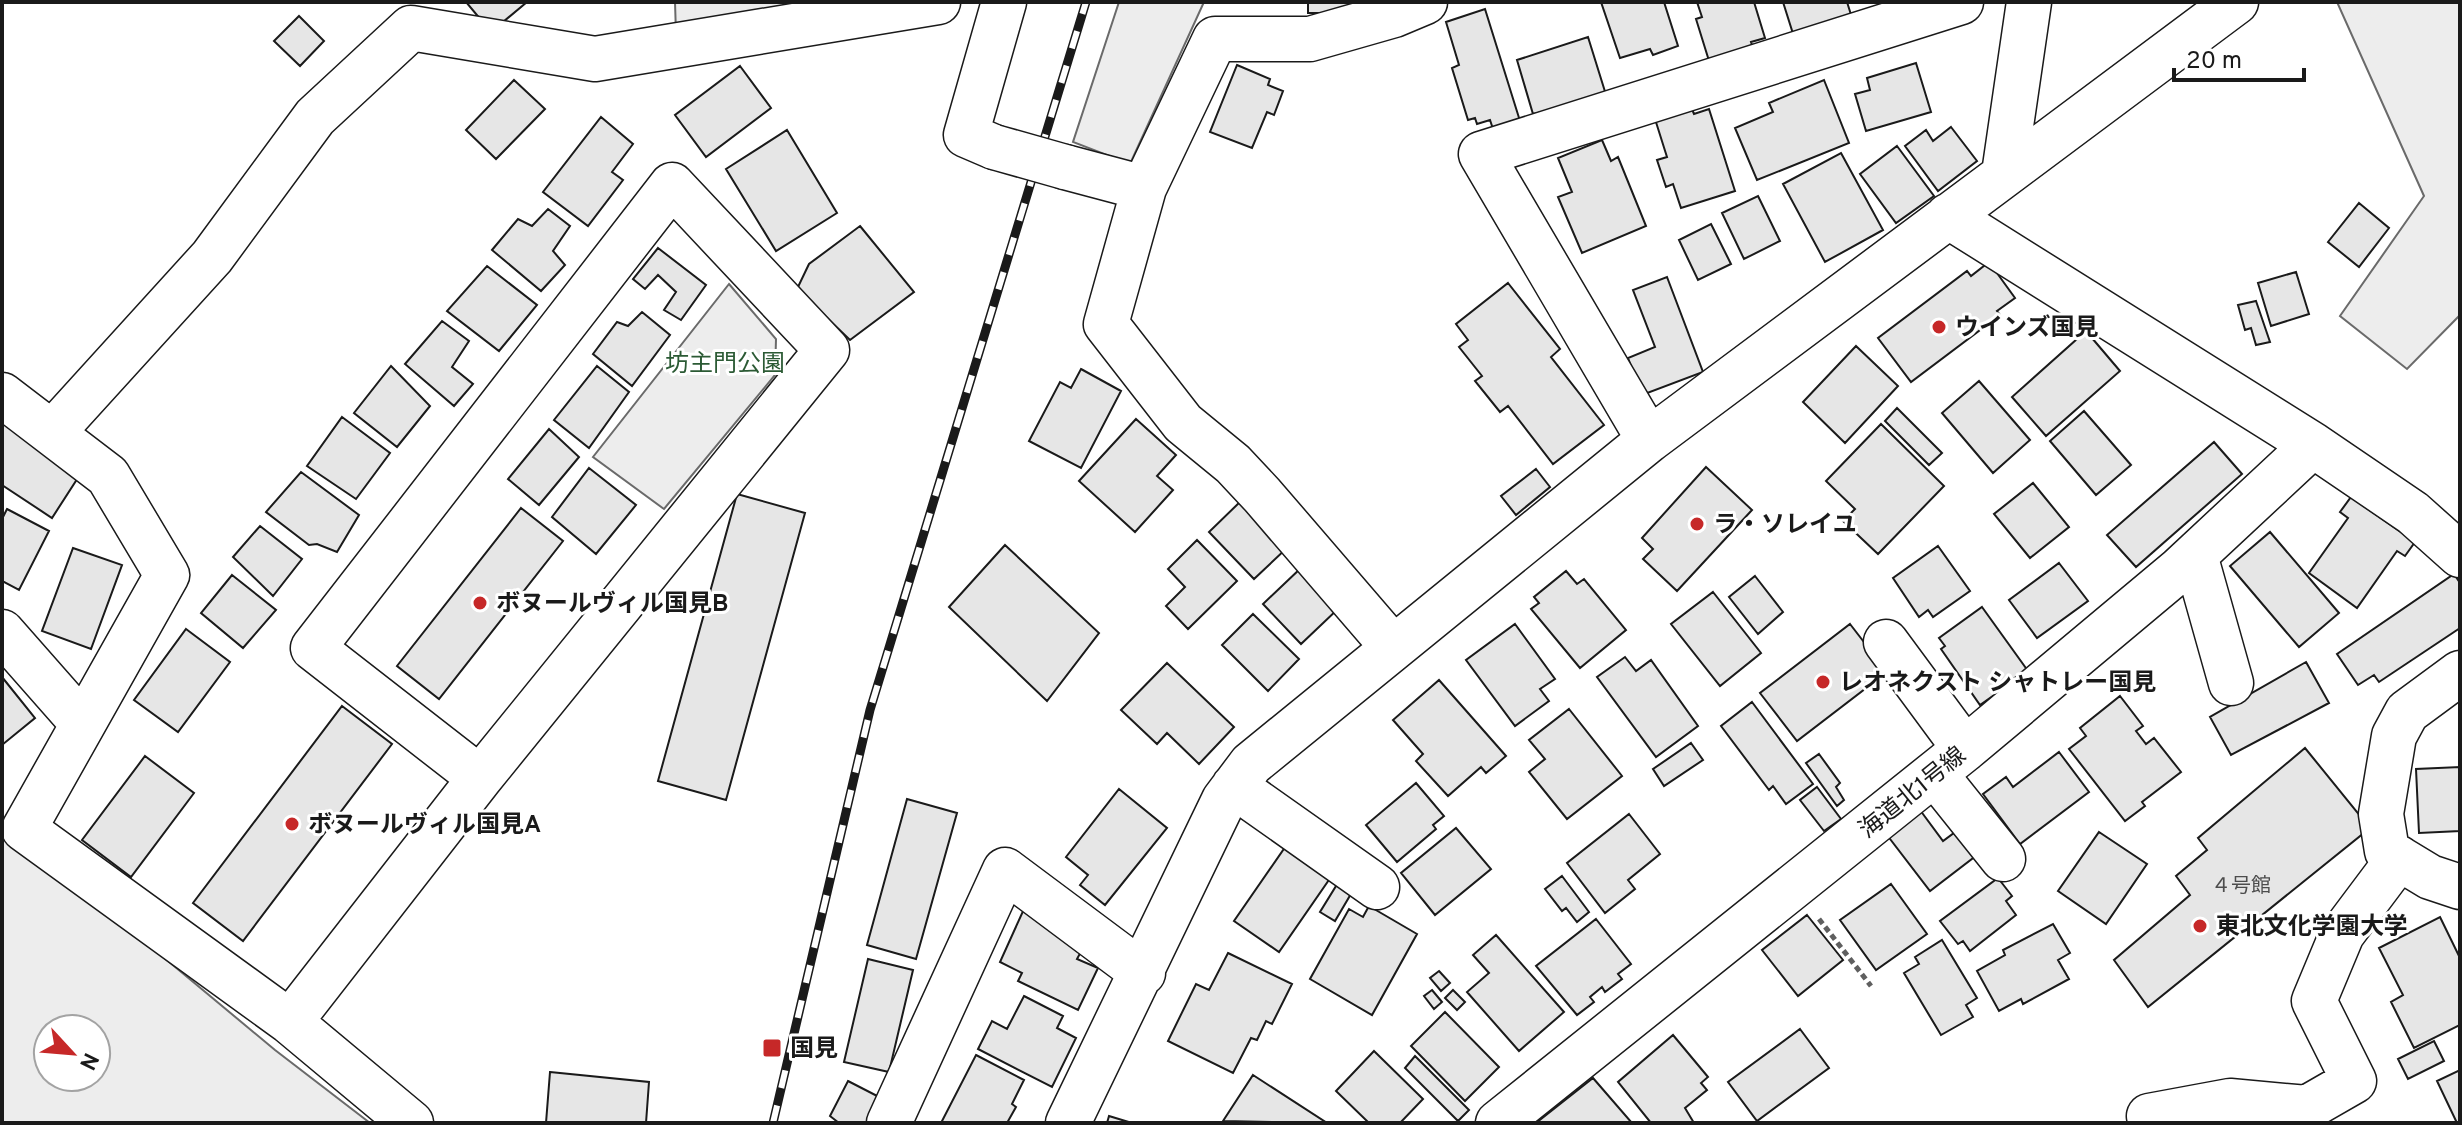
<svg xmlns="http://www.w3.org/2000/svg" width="2462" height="1125" viewBox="0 0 2462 1125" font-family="Overpass,'Noto Sans JP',sans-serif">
  <rect width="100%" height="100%" fill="#fff"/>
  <!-- green -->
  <path fill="#ededed" stroke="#6a6a6a" stroke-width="2" fill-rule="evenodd" d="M675,2H863L676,34Z
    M1119,2H1204L1130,164L1073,142Z
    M2337,2H2460V315L2407,369L2340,316L2424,196Z
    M729,284L776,339L775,375L664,509L593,457Z
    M2,823L275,1050L370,1123H2ZM48,1029H96V1077H48Z"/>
  <!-- building -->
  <path fill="#e6e6e6" stroke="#1a1a1a" stroke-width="2" d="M466,2H527L491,32Z
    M1308,2H1355V13H1308Z
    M1601,2H1664L1678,46L1653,55L1650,49L1620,58Z
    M1697,2H1754L1765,38L1751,42L1754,51L1710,64L1696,19L1702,17Z
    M1783,2H1847L1853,21L1795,40Z
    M1485,9L1520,121L1493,129L1490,120L1477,124L1475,118L1468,120L1452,68L1459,65L1446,22Z
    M299,16L324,41L300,66L274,41Z
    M1588,37L1607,98L1533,114L1517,60Z
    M1916,63L1931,112L1866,131L1855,94L1870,90L1867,78Z
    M1237,65L1270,79L1268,85L1283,91L1274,115L1267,112L1252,148L1210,132Z
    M740,66L771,108L706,157L675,115Z
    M514,80L545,109L496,159L466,130Z
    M1824,80L1849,143L1757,180L1735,128L1773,112L1769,103Z
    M1691,107L1694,114L1709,109L1735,191L1681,208L1673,184L1666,187L1657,160L1667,157L1655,119Z
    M601,117L633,144L612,172L623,180L588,226L543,192Z
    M1951,127L1977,161L1938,191L1905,146L1926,130L1933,141Z
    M787,130L837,213L776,251L726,169Z
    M1602,140L1611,161L1618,157L1646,226L1582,253L1558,197L1572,192L1558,158Z
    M1897,146L1934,196L1896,223L1860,174Z
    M1841,153L1883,230L1825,262L1783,184Z
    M1758,196L1780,241L1744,259L1722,213Z
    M2359,203L2389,228L2359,267L2328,242Z
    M548,209L570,226L553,251L565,265L541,291L492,250L518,219L532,226Z
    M1711,224L1731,264L1698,280L1679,240Z
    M860,226L914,292L850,340L797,289L809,264Z
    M658,248L706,285L681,320L664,310L676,292L658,275L645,289L633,279Z
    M1989,262L2015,298L1997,311L2000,315L1911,382L1878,338L1967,271L1971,276Z
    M487,266L537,305L499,351L447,311Z
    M2296,272L2309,314L2271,326L2258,283Z
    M1667,277L1703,372L1642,395L1628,358L1655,347L1633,290Z
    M1508,283L1560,349L1551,357L1604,425L1553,464L1508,406L1500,412L1475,381L1482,376L1459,347L1468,340L1456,324Z
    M2256,301L2270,342L2256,345L2251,328L2245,330L2238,305Z
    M642,312L670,335L632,386L593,354L617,322L628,326Z
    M442,321L469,341L452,367L473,384L454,406L405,364Z
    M2086,331L2120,371L2046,436L2012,397Z
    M1856,346L1898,386L1845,443L1803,402Z
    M391,366L430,406L397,447L354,413Z
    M597,366L629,392L589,448L554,420Z
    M1081,369L1121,391L1081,468L1029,441L1060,382L1071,388Z
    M1979,381L2030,440L1993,473L1942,413Z
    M1897,408L1942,453L1929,465L1885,421Z
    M2084,411L2131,465L2096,495L2050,441Z
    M342,417L390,453L356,499L307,466Z
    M1136,419L1176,455L1157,476L1173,490L1135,532L1079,481Z
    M2,421L81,473L52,518L2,485Z
    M1881,424L1944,486L1878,554L1843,521L1855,509L1826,481Z
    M549,429L579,457L539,505L508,479Z
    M2214,442L2242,474L2136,567L2107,535Z
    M1706,467L1752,510L1677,591L1643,559L1653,549L1642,538Z
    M589,468L636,505L596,554L552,517Z
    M1536,469L1550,487L1516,515L1501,496Z
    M301,472L359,515L337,552L317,544L309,545L266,512Z
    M2033,483L2069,527L2030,558L1994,514Z
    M737,494L805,513L726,800L658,781Z
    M2351,497L2415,542L2405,556L2397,551L2357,608L2309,573L2348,518L2340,512Z
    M1243,499L1288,547L1254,579L1209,532Z
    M521,508L563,541L439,699L397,666Z
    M7,509L49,531L19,590L2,581V519Z
    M260,526L302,559L273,596L233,557Z
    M2270,532L2339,613L2299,647L2230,566Z
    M1197,540L1237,581L1188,629L1166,606L1185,587L1168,569Z
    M1005,545L1099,633L1047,701L949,607Z
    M1938,546L1970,591L1933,617L1928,610L1919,617L1893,578Z
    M73,548L122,565L91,649L42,631Z
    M2059,563L2088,601L2037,638L2009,600Z
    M1302,567L1340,607L1301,644L1263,604Z
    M1566,571L1577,584L1584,579L1626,630L1580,668L1531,609L1539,603L1534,597Z
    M2454,574L2460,583V628L2379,682L2374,675L2358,685L2337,654Z
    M232,575L276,610L243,648L201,613Z
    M1755,576L1783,612L1758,634L1729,597Z
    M1713,592L1761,653L1720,686L1671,624Z
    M1982,607L2028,671L1980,705L1941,649L1945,646L1939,638Z
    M1253,614L1299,659L1268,691L1222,645Z
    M1515,624L1555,679L1540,689L1549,701L1515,726L1466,660Z
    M1850,624L1887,672L1797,741L1760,693Z
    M186,629L230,662L178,732L134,700Z
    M1625,657L1636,671L1651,660L1698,726L1656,757L1597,677Z
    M2306,662L2329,703L2231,755L2210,717Z
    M1167,663L1234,727L1199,764L1167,733L1157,744L1121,710Z
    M2,677L35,718L2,745Z
    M1439,680L1506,756L1486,773L1481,767L1448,796L1416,761L1423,754L1393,720Z
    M2120,696L2143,726L2136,731L2146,744L2154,738L2181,772L2142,802L2145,806L2125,821L2069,749L2086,736L2080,728Z
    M1752,702L1813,784L1786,804L1773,786L1769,790L1721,726Z
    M342,706L392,744L243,941L193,903Z
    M1569,709L1622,776L1567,819L1529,772L1545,759L1529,740Z
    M1691,743L1703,760L1664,786L1653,769Z
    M2305,748L2370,828L2148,1007L2114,960L2190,895L2176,876L2207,850L2198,838Z
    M2059,752L2089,792L2020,844L1983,794L2006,777L2013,787Z
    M1819,754L1840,783L1836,787L1844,800L1837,806L1806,763Z
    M145,756L194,793L131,877L82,840Z
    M2460,767V831L2419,833L2416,769Z
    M1416,783L1444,816L1433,825L1436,829L1397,862L1366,825Z
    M1817,787L1841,819L1824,831L1800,800Z
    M1119,789L1167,828L1105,905L1080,885L1088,875L1066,857Z
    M907,799L957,813L916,959L867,945Z
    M1920,810L1943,841L1958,830L1977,855L1930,891L1887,835Z
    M1629,814L1660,854L1628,880L1635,889L1605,913L1567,863Z
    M1456,828L1491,869L1435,915L1401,873Z
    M2099,832L2147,864L2106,924L2058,891Z
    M1288,843L1333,874L1279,952L1234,921Z
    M1562,876L1589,912L1577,922L1566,908L1562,911L1545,889Z
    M1341,878L1355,887L1335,921L1320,912Z
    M1998,878L2012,896L2006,901L2016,915L1970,951L1963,941L1958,944L1940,921Z
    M1891,884L1927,934L1876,970L1840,920Z
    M1369,906L1417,934L1372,1015L1310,979L1349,909L1363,917Z
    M1024,909L1084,946L1077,959L1098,968L1078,1010L1018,981L1022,973L1000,962Z
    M1807,915L1843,960L1798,996L1762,950Z
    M2440,917L2460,958V1025L2414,1048L2391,1002L2403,995L2379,948Z
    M1596,919L1631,964L1618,974L1622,979L1605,992L1602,987L1590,997L1594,1002L1577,1015L1536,966Z
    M2053,924L2070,953L2058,960L2069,979L2023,1004L2021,999L1999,1011L1977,971L2005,955L2003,950Z
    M1496,935L1564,1012L1519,1051L1467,992L1489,973L1473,955Z
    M1942,940L1977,998L1966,1005L1973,1017L1941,1035L1904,973L1919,964L1915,957Z
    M1228,953L1292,984L1272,1024L1266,1021L1257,1040L1251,1038L1233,1073L1168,1041L1196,984L1209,990Z
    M868,959L913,970L889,1072L844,1062Z
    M1439,971L1450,983L1441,991L1430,978Z
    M1432,990L1442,1002L1434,1009L1424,996Z
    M1453,990L1465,1002L1457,1010L1445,998Z
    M1024,996L1063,1016L1057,1028L1076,1038L1052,1087L978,1049L992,1021L1007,1029Z
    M1445,1012L1499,1067L1465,1101L1411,1046Z
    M1800,1029L1829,1068L1757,1121L1728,1082Z
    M1673,1035L1708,1077L1701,1083L1707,1090L1685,1108L1694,1123H1651L1618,1082Z
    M2434,1041L2444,1061L2408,1079L2398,1059Z
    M1374,1051L1423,1099L1400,1123H1369L1336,1091Z
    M976,1055L1024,1080L1012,1104L1016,1107L1007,1123H941Z
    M1415,1056L1469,1110L1458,1121L1405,1068Z
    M2460,1070V1121L2457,1123L2437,1081Z
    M550,1072L649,1082L646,1123H546Z
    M1253,1075L1327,1123L1223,1121Z
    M1593,1078L1632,1123H1536Z
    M848,1081L885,1100L873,1123H839L830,1116Z
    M1109,1116L1132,1123H1107Z"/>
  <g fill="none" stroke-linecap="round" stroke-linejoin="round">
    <defs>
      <path id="minor" d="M994,147L966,135L1004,2
        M1065,167L1144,188
        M2004,174L2029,2
        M1948,216L2313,445L2413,513L2460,555
        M2,395L108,476L167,575L24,829L290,1022
        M52,433L212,257L315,117L411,28L595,59L938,2
        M1649,440L1481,154L1961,2
        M2195,555L2231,683
        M2,632L83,724
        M1886,642L1965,749
        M1392,646L1262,495L1233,464L1183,423L1106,324L1144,188L1215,39H1310L1394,15L1425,2
        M2460,673L2407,712L2394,736L2381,814L2387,851L2430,877L2460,887
        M1935,774L2003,859
        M1234,786L1377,887
        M2149,1116L2230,1101L2307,1108L2354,1081L2314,1001L2342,934L2399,858
        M411,1123L290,1022L480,778L827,350L672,185L313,648L480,778
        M889,1123L1005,870L1143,973
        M1068,1123L1224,800L1251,764L1649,440L2236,2
        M1498,1123L1965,749L2180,569L2313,445"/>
    </defs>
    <!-- minor casing -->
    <use href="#minor" stroke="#1a1a1a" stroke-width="47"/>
    <!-- path -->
    <path stroke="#5f5f5f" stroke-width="5" stroke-dasharray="6 4" stroke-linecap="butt" d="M1819,919L1871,986"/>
    <!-- minor -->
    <use href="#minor" stroke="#fff" stroke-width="44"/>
    <defs>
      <path id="rail" d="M773,1123L870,710L1086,2"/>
    </defs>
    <!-- rail casing -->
    <use href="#rail" stroke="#1a1a1a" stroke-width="9"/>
    <!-- rail -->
    <use href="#rail" stroke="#fff" stroke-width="6" stroke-dasharray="18" stroke-linecap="butt"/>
    <defs>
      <path id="minor-bridge" d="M994,147L1065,167"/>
    </defs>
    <!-- minor-bridge casing -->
    <use href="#minor-bridge" stroke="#1a1a1a" stroke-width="47" stroke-linecap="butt"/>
    <!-- minor-bridge -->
    <use href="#minor-bridge" stroke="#fff" stroke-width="44"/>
  </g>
  <!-- markers -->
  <g fill="#c62828" stroke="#fff" stroke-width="3">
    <circle cx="1939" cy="327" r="8"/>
    <circle cx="1697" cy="524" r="8"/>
    <circle cx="480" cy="603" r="8"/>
    <circle cx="1823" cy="682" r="8"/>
    <circle cx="292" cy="824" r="8"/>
    <circle cx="2200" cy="926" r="8"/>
    <rect x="762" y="1038" width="20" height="20" rx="4"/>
  </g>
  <g text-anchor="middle" stroke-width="6" stroke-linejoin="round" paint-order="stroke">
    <!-- number labels -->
    <g font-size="20" fill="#4d4d4d">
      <text x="2241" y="892">４号館</text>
    </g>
    <!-- poi labels -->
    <g font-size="24" font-weight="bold" fill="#1a1a1a" stroke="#fff" text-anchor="start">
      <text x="1955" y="335">ウインズ国見</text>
      <text x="1713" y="532">ラ・ソレイユ</text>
      <text x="496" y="611">ボヌールヴィル国見B</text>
      <text x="1839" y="690">レオネクスト シャトレー国見</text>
      <text x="308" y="832">ボヌールヴィル国見A</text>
      <text x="2216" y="934">東北文化学園大学</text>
      <text x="790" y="1056">国見</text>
    </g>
    <!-- park labels -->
    <g font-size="24" fill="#2b5a34" stroke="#fff">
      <text x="725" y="371">坊主門公園</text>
    </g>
    <!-- street labels -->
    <g font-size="24" fill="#1a1a1a" stroke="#fff">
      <text transform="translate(1912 792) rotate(-39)" y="8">海道北1号線</text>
    </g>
  </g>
  <!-- border -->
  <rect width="2462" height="1125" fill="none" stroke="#1a1a1a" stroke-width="8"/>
  <!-- north arrow -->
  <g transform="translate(72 1053) rotate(116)"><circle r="38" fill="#ffffff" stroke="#a3a3a3" stroke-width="2"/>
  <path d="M0-6L14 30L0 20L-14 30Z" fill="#c62828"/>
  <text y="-12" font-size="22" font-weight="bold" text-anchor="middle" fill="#1a1a1a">N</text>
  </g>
  <!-- scale -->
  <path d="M2174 68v12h130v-12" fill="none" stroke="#1a1a1a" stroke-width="4"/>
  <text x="2186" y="68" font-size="24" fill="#1a1a1a" stroke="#ffffff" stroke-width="6" paint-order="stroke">20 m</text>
</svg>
